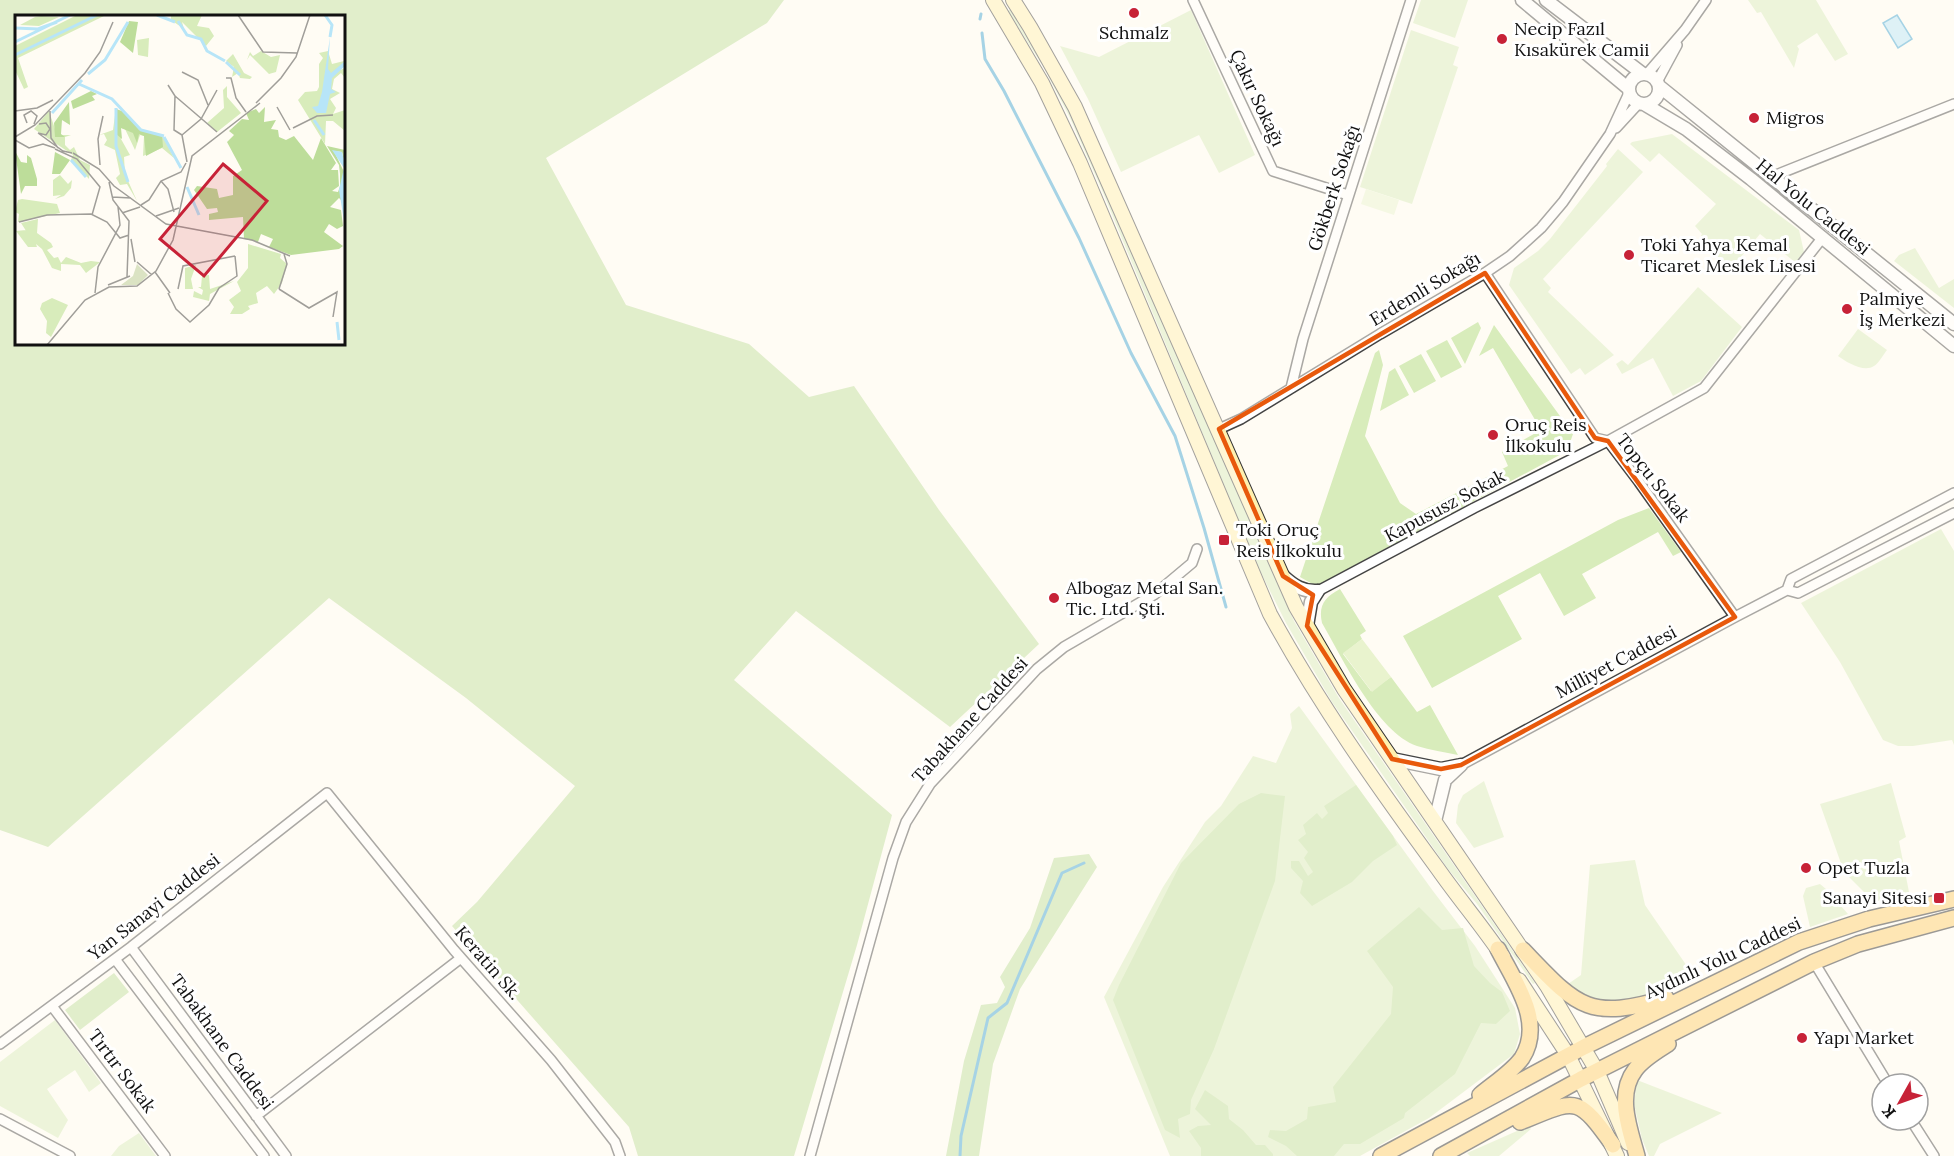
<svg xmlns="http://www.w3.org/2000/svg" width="1954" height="1156" viewBox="0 0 1954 1156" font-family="Lora,serif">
  <rect width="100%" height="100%" fill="#fffcf4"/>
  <!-- green -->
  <path fill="#d8ecbb" d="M1421,0H1468L1455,38L1413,23Z
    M1748,0H1816L1848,54L1835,61L1817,33L1797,46L1799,49L1794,68L1761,12L1757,13Z
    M1011,9L1047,67L1072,116L1294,621L1339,698L1535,983L1533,984L1477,904L1448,869L1332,702L1286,623L1257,565L1101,188L1070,118L1044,68L1008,11Z
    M1191,10L1255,155L1219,173L1199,135L1121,172L1088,99L1060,46L1099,57Z
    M1411,30L1459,47L1453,65L1458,67L1412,204L1360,187Z
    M1672,134L1799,230L1804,252L1796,263L1760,234L1731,269L1699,239L1702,234L1695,226L1716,204L1659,153L1650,162L1630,144L1632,142Z
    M1618,149L1643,172L1543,279L1551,288L1548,292L1614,355L1585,375L1580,368L1571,374L1509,285L1514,268L1538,251L1550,239L1607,166L1606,164Z
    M1915,248L1939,288L1954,279V308L1894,261L1899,255Z
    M1698,287L1742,327L1701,381L1673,396L1653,358L1622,374L1616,364L1622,360L1628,365Z
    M1478,322L1481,328L1465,364L1451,338Z
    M1494,325L1573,434L1567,451L1316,586L1300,577L1375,353L1379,350L1383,365L1365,436L1400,503L1416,514L1508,466L1502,452L1541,430L1493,348L1479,356Z
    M1858,329L1887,350C1883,355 1879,363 1874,366C1864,373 1846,362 1838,356Z
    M1447,340L1462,367L1441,378L1426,351Z
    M1421,354L1436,381L1414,393L1399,366Z
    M1395,368L1409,395L1380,411L1389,372Z
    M1649,508L1681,552L1673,556L1658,532L1582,574L1596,598L1564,616L1540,573L1498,596L1522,639L1432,688L1403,636L1618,520Z
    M1941,529L1954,551V745L1952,740L1913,746H1898L1883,740L1840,662L1801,603Z
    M1340,589L1366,631L1360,635L1362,639L1343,654L1371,691L1391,677L1417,712L1430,705L1458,755C1445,752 1430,750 1417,746C1377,732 1343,659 1322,623C1318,605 1325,597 1340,589Z
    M1299,706L1433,891L1475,946L1515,1008L1520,1034L1514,1054L1429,1118L1360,1156H1170L1104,997L1163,887L1205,822L1221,806L1253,756L1276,763L1292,728L1290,714Z
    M1484,781L1504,837L1474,848L1456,823L1458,805L1463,795Z
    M1891,783L1906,837L1899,841L1909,892L1874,902L1844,872L1820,804Z
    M1635,860L1645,905L1691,972L1639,998L1607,1001L1579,994L1568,984L1581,975L1590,865Z
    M1820,884L1826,889L1848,914L1810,927L1803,896L1806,888Z
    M55,1020L101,1083L89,1092L75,1070L47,1089L68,1120L58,1138L0,1106V1062Z
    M1637,1080L1722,1113L1660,1144L1654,1156H1649L1642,1139L1634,1104Z
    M1528,1126L1531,1129L1499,1156H1470L1467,1153Z
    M139,1133L156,1156H111L119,1146Z"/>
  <!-- forest -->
  <path fill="#bddd9a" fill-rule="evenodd" d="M0,0H784L767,23L546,158L626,305L749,344L809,397L854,386L939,510L1039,644L950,727L796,611L734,680L892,815L857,945L794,1156H638L629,1127L452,926L477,902L575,786L466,698L329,598L48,847L0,830ZM16,16H344V344H16Z
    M1356,785L1393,836L1397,845L1373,861L1352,882L1312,906L1300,893L1303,881L1291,868V861H1299L1308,876L1313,872L1304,858L1308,852L1298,840L1306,834L1303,825L1317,813L1322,819L1328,813L1324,806Z
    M1261,793L1285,796L1275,881L1214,1049L1191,1100L1190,1114L1178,1119L1180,1138L1165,1130L1113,1000L1119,985L1181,863L1239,804Z
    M1089,854L1097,867L1020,989L993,1064L979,1156H946L964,1061L981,1005L997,1003L1005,987L1000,977L1030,928L1054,858Z
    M1419,907L1442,930L1463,928L1474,966L1490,983L1502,992L1510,1011L1496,1024L1481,1023L1455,1074L1405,1113L1404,1118L1360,1144H1344L1334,1156H1297L1286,1146L1268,1137L1270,1130L1286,1131L1307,1119L1308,1107L1336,1102L1333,1087L1391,1014L1393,987L1367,951Z
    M114,973L129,992L80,1030L65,1010Z
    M1205,1090L1228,1106L1229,1119L1243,1130L1256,1145H1265L1273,1154V1156H1201V1148L1189,1131L1198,1126L1211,1125L1195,1109Z"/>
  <!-- pitch -->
  <path fill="#e9f3ce" d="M1366,189L1399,200L1394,215L1361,204Z
    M1362,639L1391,677L1372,692L1343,653Z"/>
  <!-- water -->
  <path fill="#b7e5f8" stroke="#3ba2d2" stroke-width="1.5" d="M1897,15L1912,39L1898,48L1883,23Z"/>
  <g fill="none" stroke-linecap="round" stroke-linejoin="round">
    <!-- stream -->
    <path stroke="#3ba2d2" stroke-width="3" d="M980,19L981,14
      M982,33L985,59L1004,91L1079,238L1131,353L1175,436L1204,528L1226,607
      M960,1156L961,1136L988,1018L1007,1003L1062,873L1084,863"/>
    <defs>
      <path id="minor" d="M1193,0L1273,171L1348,195
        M1647,74L1685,30L1706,0
        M1657,82L1677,45
        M1616,128L1639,103
        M1771,177L1954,104
        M1485,273L1595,438L1608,441L1639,482L1735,617
        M1291,388L1303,339L1411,0
        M1219,429L1241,419L1380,334L1485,273L1510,256L1541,228L1563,202L1610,134L1629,93
        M1787,590L1791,579L1954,493
        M1318,591L1474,508L1608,441L1704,388L1823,237
        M1461,765L1735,617L1787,590L1798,593L1954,513
        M131,947L286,1156
        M115,959L264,1156
        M1814,962L1888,1084
        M52,1006L165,1156
        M0,1044L131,947L327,793L454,950L551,1060L615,1142L620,1156
        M256,1116L461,958
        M0,1119L70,1156
        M1911,1120L1934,1156
        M810,1156L893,858L906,822L930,784L1037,669L1064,647L1155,594L1192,563L1197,549"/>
      <path id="tertiary" d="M1522,0L1629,89
        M1546,0L1643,74
        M1629 89a15 15 0 1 1 30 0a15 15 0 1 1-30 0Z
        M1659,86L1954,324
        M1644,104L1686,129L1751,179L1954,346
        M1283,576C1294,586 1303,592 1318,591
        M1307,626L1311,602L1318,591
        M1392,759L1441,769L1461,765
        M1435,821L1445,780L1461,765"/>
      <path id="secondary" d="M993,0L1042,83L1080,163L1270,614C1319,704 1378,787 1438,869C1459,899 1483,927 1503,957
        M1013,0L1030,27L1075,107L1296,607L1344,689L1547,986L1597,1071L1628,1143
        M1519,980L1568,1055L1617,1156"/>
      <path id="primary" d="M1523,950C1576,1005 1587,1022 1666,998
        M1480,1095C1493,1084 1512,1072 1522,1058C1545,1022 1514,981 1498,949
        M1520,1122C1576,1100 1576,1093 1613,1145
        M1381,1156L1584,1047L1799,942L1869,919L1954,899
        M1441,1156L1581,1079L1814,962L1858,944L1954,918
        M1637,1156C1630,1130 1616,1095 1635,1070C1643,1059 1657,1051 1668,1044"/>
    </defs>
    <!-- minor casing -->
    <use href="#minor" stroke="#444" stroke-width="12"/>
    <!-- tertiary casing -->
    <use href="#tertiary" stroke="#444" stroke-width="15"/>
    <!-- secondary casing -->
    <use href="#secondary" stroke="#333" stroke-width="16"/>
    <!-- primary casing -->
    <use href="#primary" stroke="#222" stroke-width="18"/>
    <!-- minor -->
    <use href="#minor" stroke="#fff" stroke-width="9"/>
    <!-- tertiary -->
    <use href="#tertiary" stroke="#fff" stroke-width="12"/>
    <!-- secondary -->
    <use href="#secondary" stroke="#fff0af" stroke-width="14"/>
    <!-- primary -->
    <use href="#primary" stroke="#fccc67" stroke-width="15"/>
  </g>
  <!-- marked area -->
  <path d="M0 0H1954V1156H0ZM1485,273L1595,438L1608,441L1735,617L1461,765L1441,769L1392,759L1307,626L1313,595L1283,576L1219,429Z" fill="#fffcf4" fill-opacity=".55" fill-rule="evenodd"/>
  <path fill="none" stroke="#e8590c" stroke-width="4.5" stroke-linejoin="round" d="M1485,273L1595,438L1608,441L1735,617L1461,765L1441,769L1392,759L1307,626L1313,595L1283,576L1219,429Z"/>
  <!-- markers -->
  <g fill="#c72237" stroke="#fff" stroke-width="2">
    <circle cx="1134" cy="13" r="6"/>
    <circle cx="1502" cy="39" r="6"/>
    <circle cx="1754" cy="118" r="6"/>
    <circle cx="1629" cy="255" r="6"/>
    <circle cx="1847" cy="309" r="6"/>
    <circle cx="1493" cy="435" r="6"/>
    <rect x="1218" y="534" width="12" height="12" rx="3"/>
    <circle cx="1054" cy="598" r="6"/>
    <circle cx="1806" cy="868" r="6"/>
    <rect x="1933" y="892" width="12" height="12" rx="3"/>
    <circle cx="1802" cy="1038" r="6"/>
  </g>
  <g text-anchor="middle" stroke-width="6" stroke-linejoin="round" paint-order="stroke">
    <!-- poi labels -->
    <g font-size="18" fill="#111" stroke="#fff" text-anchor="start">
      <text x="1514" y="35">Necip Fazıl<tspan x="1514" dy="21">Kısakürek Camii</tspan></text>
      <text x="1134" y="39" text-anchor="middle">Schmalz</text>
      <text x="1766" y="124">Migros</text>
      <text x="1641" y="251">Toki Yahya Kemal<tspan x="1641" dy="21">Ticaret Meslek Lisesi</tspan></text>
      <text x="1859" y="305">Palmiye<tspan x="1859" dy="21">İş Merkezi</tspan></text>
      <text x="1505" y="431">Oruç Reis<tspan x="1505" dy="21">İlkokulu</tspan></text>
      <text x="1236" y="536">Toki Oruç<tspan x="1236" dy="21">Reis İlkokulu</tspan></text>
      <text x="1066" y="594">Albogaz Metal San.<tspan x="1066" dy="21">Tic. Ltd. Şti.</tspan></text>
      <text x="1818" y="874">Opet Tuzla</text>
      <text x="1927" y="904" text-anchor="end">Sanayi Sitesi</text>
      <text x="1814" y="1044">Yapı Market</text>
    </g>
    <!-- street labels -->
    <g font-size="18" fill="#111" stroke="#fff">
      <text transform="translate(1257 98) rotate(65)" y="6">Çakır Sokağı</text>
      <text transform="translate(1334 188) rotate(-72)" y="6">Gökberk Sokağı</text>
      <text transform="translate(1813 207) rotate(39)" y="6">Hal Yolu Caddesi</text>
      <text transform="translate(1425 289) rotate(-31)" y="6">Erdemli Sokağı</text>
      <text transform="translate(1653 478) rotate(52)" y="6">Topçu Sokak</text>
      <text transform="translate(1445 506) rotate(-28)" y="6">Kapususz Sokak</text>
      <text transform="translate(1616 662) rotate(-28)" y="6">Milliyet Caddesi</text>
      <text transform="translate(970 720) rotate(-48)" y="6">Tabakhane Caddesi</text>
      <text transform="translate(154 907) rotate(-38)" y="6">Yan Sanayi Caddesi</text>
      <text transform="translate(1723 958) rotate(-25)" y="6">Aydınlı Yolu Caddesi</text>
      <text transform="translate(488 963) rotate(49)" y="6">Keratin Sk.</text>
      <text transform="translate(222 1042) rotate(54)" y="6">Tabakhane Caddesi</text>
      <text transform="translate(122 1071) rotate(53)" y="6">Tırtır Sokak</text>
    </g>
  </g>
  <!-- overview -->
  <g transform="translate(15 15)">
    <rect width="330" height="330" fill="#fffcf4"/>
    <path d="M62,0H91L3,43L13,72L9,74L0,55V31ZM187,0L182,11L194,13L199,21L191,31L167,7L169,14L156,5V0ZM20,2L26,1L44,2L24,11L5,10ZM134,23L133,42L123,40L122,25ZM246,36L256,42L265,40L261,57L254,59L235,40L232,45L235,37L238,41ZM313,36L317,49L329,46L325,55L330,53V63L326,58L319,64L317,74L325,78L315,84L321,93L318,99L330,95V116L318,106H311L310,129L283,85L290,77L302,76L304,72V49L308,43L304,38ZM218,39L229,58L237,62L235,64L225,63L223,58L217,62L219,52L211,46ZM212,71V82L226,98L202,117L192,108L209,93L208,75ZM101,93L125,115L147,120L159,143L147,133L128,141L129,121L125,120L120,135L110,114L106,113V124L115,140L109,142L110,159L122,186L112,169L105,170L101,163L105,159L100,135L89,130L92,125L89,119L84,120L98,115ZM34,96L42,120H56L50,122V130L55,135L59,132L65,145L75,150L74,164L56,145L58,140L19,114ZM45,160L53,169L57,165L56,173L49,181L40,184L46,180L38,181V165ZM7,184L42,189L45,198L3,207L4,199L0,197L3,185ZM23,204L22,218L36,228L38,232L32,235L39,243L43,242L46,248L51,242L66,248L76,246L84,247V248L71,258L65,250L46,249V256L37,253L27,234L21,229L22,232H13L1,216L11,215L15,222L6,208ZM233,229L266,239L265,243L272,249L267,268L259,279L252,271L241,278L243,288L233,291L235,294L227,299H215L219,292L214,285L226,276L222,267L233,253ZM181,250L176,264L178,274H170V253ZM194,260L195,274L219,266L195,279L194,286L178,282L179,276L187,280L188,275L183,272H186L187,261ZM37,283L53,290L36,322L31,318L32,306L25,294L27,288Z" fill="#d8ecbb"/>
    <path d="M114,6L123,7L118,38L105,27ZM76,76L82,79L77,81L80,85L58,94L56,86ZM54,87L55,110L47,105L46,119L50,122H40L39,108ZM250,92L249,107L261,105L256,114L263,115L264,122L271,125L279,121L298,145L306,123L321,148L316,155H323L324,171L317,176L323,177L325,171V159L324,150L312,131L330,135V150L327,137L319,136L329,157L327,186L324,183L315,192L326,195L328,211L322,214L314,209L309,217L328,231L324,234L276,240L254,232L258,224L246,219L243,227L229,224L228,202L194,205V199L203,197L202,193L192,194L179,175L182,171L202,174L204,183L218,180V161L227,155L212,127L219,120L214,116L227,104L234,105L231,98L241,94L244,98ZM101,94L110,97L124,115L147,120L148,132L131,141L129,121L124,119L122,128L118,118L106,113L107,124L100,118ZM0,136L6,147L12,148V140L16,143L22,164V171H10L6,179ZM40,137L55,145L45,159H37Z" fill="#bddd9a"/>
    <path d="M122,249L133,260L123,270H106L118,261Z" fill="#dbe3c3"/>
    <path d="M315,22L313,54L316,58L330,46V51L317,63L316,74L321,77L315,79L311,98H302L297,92L303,91L307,77ZM317,135L327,137L330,150V212L324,175L329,153Z" fill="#b7e5f8"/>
    <path fill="none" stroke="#b7e5f8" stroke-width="3" d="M142,0L160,7M310,0L317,10L315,22M163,6L172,20L186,24L192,36L210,46M0,13L23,14L42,7M0,27L55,0M0,40L82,0M211,47L225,60M73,59L90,45L113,7M64,69L97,84L126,115L149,121M101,93V131L113,167M37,98L67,65M299,105L309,120M149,122L166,153M56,145L71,162M172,172L184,200M322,307L324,325"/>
    <path fill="none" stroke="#a09e99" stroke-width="1.5" d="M223,0L248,37L282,38M167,57L183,65L193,90M211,63H216L221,83L231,97M153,70L160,81L159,115L167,120M160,81L202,117M241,88L266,63L281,42L295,0M262,92L275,115M0,96L22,93L38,85M35,96L36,123L43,133M12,108L9,100L16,96L22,101L19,109M278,113L302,101L318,100M23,118L48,136L57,138M23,118L31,120L35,114L31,108L24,109M167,120L186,104L202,75M167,120L172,147M0,122L20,110L70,58L85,37L98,7M0,125L14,133L28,129L40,133M40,134L62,144L85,172L77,200M58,138L84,154L99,171L151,209L237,225L275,241M85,150L83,124L88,101M146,166L153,174L159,197M94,167L98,185L114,206L112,262M97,182L116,183M126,190L134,185L146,166L166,157L171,148M107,198L125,192M141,201L164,193M4,207L32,200L76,199L92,207L105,223L114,220M116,224L120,247M122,247L137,260M140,257L155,278M93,270L115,261M163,274L168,251L220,241M264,274L294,293L322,277L318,302M264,274L272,249L269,239M80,278L83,252L105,210L103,192M153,278L161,294L175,307L194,290L204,273L222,261L220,241M32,330L70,285L94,272L122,271L141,256L158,225L177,141L245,88"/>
    <path fill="#c72237" fill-opacity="0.15" stroke="#c72237" stroke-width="3" d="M208,149L252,186L189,261L145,224Z"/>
    <rect width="330" height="330" fill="none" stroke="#111" stroke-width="3"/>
  </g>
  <!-- north arrow -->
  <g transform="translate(1900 1102) rotate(230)"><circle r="28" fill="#ffffff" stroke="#a0a0a0" stroke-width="1.5"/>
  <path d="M0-4.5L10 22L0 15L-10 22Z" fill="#c72237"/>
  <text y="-9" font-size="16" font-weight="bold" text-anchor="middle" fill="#111111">K</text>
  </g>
</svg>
